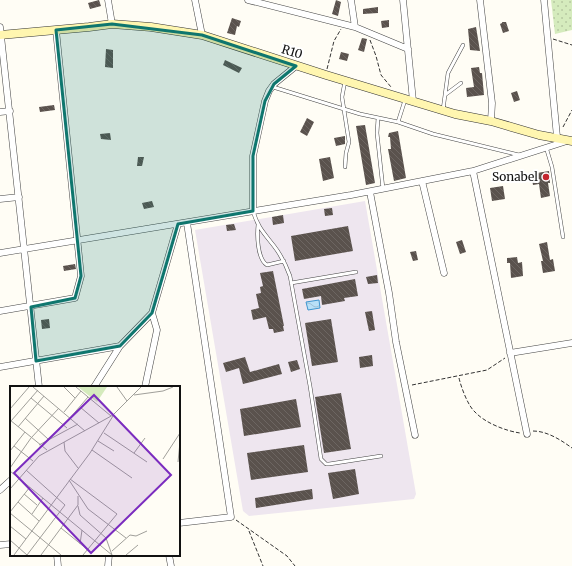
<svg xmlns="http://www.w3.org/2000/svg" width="572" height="566" viewBox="0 0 572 566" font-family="Merriweather,serif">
  <defs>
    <pattern id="grass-dots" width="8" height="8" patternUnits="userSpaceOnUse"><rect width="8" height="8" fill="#d5ebbd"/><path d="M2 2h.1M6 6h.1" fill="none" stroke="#b6c8a1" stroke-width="1.8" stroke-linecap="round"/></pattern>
    <pattern id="water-waves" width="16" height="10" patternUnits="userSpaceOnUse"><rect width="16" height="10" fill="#b9e0f7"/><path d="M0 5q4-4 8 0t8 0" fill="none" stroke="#9ebfd3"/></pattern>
    <pattern id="building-back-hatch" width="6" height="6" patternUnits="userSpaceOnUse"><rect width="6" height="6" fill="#5a524d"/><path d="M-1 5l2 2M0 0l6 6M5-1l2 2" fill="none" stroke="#6d6662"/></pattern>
  </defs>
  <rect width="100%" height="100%" fill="#fffdf5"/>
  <!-- industrial -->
  <path fill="#eee6ef" d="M365,201L416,494L414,499L249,516L243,511L195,230Z"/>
  <!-- grass -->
  <path fill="url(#grass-dots)" d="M551,0H572V30L555,34Z"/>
  <!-- water -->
  <path fill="url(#water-waves)" stroke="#3f96cf" d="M319,300L320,308L308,310L306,302Z"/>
  <!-- building -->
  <path fill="url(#building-back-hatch)" d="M99,0L101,6L90,9L88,3Z
    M336,0L341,2L338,16L332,14Z
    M378,7V13L363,14V9Z
    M232,18L241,21L239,27L237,26L235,35L227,33Z
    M389,20V27L382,28L381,21Z
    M502,22H506L509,31L503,33L500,24L502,23Z
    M476,27L480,51L470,50L468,29Z
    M362,38L367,39L364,52L358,50Z
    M106,49L113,50V68L105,67Z
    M341,52L349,54L347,61L339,59Z
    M225,60L242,68L239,73L223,65Z
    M479,67L480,73H482L484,95L467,97L466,88L474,87L471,68Z
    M517,91L520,100L514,102L511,93Z
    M54,105L55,110L40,112L39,107Z
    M307,118L314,122L307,136L300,132Z
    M365,125L375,183L366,185L356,126Z
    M398,131L406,178L394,181L388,149H391L390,137H388L389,133Z
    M110,133L111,140L101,139L100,134Z
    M345,136V144L336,146L334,138Z
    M138,157H144L142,166H137Z
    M330,157L334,178L323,181L319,159Z
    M549,171L550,183H548L550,196L541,198L539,184L533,185L531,174Z
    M503,186L505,199L492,201L490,188Z
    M152,201L154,207L144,209L142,203Z
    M332,208L333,215L325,216L324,209Z
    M283,215L284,223L273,225L272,217Z
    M234,224L236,230L227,231L226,225Z
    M348,226L353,251L295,261L291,236Z
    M462,240L466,252L460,254L456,242Z
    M547,242L550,260L553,259L555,271L543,273L541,261H543L539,244Z
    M416,251L418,260L413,261L410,252Z
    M517,257L518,263L522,262L523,276L511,278L510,263H507V258Z
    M75,264L76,269L64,271L63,266Z
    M273,271L284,326H283L284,331L274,333L273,329H269L266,317L253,320L251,310L259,308L256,294L261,293L260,287L263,286L260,273Z
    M377,275L378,283L368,284L366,277Z
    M355,279L358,296L344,298L345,301L322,305L321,296L304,299L302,289Z
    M372,311L375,330L369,331L365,312Z
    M49,319L50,328L42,329L41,320Z
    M331,319L338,362L312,366L305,323Z
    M372,355L373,366L360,368L359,357Z
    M245,357L250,372L279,364L282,374L243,384L239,368L226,372L223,363Z
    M297,360L300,369L291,372L288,362Z
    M341,393L351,449L324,453L315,397Z
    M296,399L301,427L244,436L240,409Z
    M304,445L308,472L251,480L247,453Z
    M355,469L359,494L333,499L328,473Z
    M312,489L313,499L256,508L255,498Z"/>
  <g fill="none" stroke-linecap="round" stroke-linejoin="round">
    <defs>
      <path id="lane" d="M345,81L342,97L349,142L346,153L345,167
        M273,87L360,114L398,122L433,134L519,155
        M445,95L448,73L463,45
        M443,110L445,95L461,83
        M378,118L377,133L383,189
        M398,122L405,100
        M546,147L552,167L563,237
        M253,211C258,228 264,233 274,246C281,255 286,265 290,276L310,386L321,459L326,464H329L381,456
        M258,225C257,234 257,259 267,265L284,261
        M291,283L356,272"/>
      <path id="street" d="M108,0L112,24
        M195,0L202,35
        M248,0L355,27L408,49
        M351,0L355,27
        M403,0L413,101
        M480,0L492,103L491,121
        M544,0L557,137
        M0,27L39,387
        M0,112L10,111
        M473,171L527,434
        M422,181L444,273
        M370,192L389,293L396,342L415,435
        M0,199L19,197
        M253,211V156L265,101L269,91L274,84L296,66
        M0,253L351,195L473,171L567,141
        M0,311L75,298L81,276L56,30
        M510,353L572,343
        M0,367L120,346L152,313L178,224
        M94,387L120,346
        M145,387L157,330L152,313
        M0,490L11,480
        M179,523L231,517L187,223
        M0,545L11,544
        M57,555L58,566
        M169,555L171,566
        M108,566L109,555"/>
      <path id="secondary" d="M0,35L89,27L112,24L151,27L202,35L326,75L455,114L491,121L539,135L572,141"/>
    </defs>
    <!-- lane casing -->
    <use href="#lane" stroke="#444" stroke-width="4"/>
    <!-- street casing -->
    <use href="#street" stroke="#444" stroke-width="7"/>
    <!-- secondary casing -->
    <use href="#secondary" stroke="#333" stroke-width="9"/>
    <!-- path -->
    <path stroke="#333" stroke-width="1" stroke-dasharray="4 2" stroke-linecap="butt" d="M553,39L572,45
      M370,40L376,56L381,75L391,87
      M327,69L334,41L341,29
      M563,127L572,110
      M459,378C461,387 468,406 475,412C485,423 506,431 520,433
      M412,385L487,370L505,358
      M533,431C547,431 561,440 572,448
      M236,520L287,556L295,566
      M249,531L263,566"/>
    <!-- lane -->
    <use href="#lane" stroke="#fff" stroke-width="3"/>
    <!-- street -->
    <use href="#street" stroke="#fff" stroke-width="6"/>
    <!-- secondary -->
    <use href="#secondary" stroke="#fff6b0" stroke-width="8"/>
  </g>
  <!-- marked area -->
  <path fill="#0f766e" fill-opacity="0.2" stroke="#0f766e" stroke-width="3" stroke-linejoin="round" d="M112,24L202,35L296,66L274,84L265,101L253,156V211L178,224L152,313L120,346L36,361L31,307L75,298L81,276L56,30Z"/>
  <!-- markers -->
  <circle fill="#c4262e" stroke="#fff" stroke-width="1.5" cx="546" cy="177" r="4"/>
  <g text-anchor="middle" stroke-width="4" stroke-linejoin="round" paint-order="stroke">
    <!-- street labels -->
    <g font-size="12" fill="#111" stroke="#fff">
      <text transform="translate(292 52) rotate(17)" y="4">R10</text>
    </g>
    <!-- poi labels -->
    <g font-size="12" fill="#111" stroke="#fff" text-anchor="end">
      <text x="538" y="181">Sonabel</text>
    </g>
  </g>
  <!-- overview -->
  <g transform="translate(10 386)">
    <rect width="170" height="170" fill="#fffdf5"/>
    <path d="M68,1H97L87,16Z" fill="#d5ebbd"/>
    <path fill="none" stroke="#a09f9a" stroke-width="1" d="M23,1L75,45M54,1L65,12M66,1L101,30M107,1L117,15M124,9L153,5L163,1M21,12L57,42M70,21L89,37M0,23L19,1M54,26L71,5M15,32L38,53M60,32L78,11M0,34L37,64M1,35L28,4M8,41L34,10M94,47L137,76M88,55L104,65M54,56L55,65L68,82M29,59L68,38M4,60L23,75M82,64L122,92M0,65L15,46M124,67L135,52M153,73L170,47M168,76L170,56M0,82L21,52L49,22M16,84L55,119L17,169M0,85L102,169M60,93L107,128L73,169M59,94L78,123L116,152M0,103L29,70L103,29L131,1M14,108L27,119M8,116L29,135M68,120L70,129L96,152L102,169M0,126L20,101M0,127L51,169M22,128L33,112M0,140L16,153M51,142L78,164M0,154L17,169M70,158L72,144M102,165L120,149L126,150L137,145M4,169L80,67L103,30M31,169L68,119V110M116,169L128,159"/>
    <path fill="#7b2cbf" fill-opacity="0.15" stroke="#7b2cbf" stroke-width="2" d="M84,9L161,89L81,167L4,87Z"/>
    <rect width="170" height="170" fill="none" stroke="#111" stroke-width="2"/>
  </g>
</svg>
